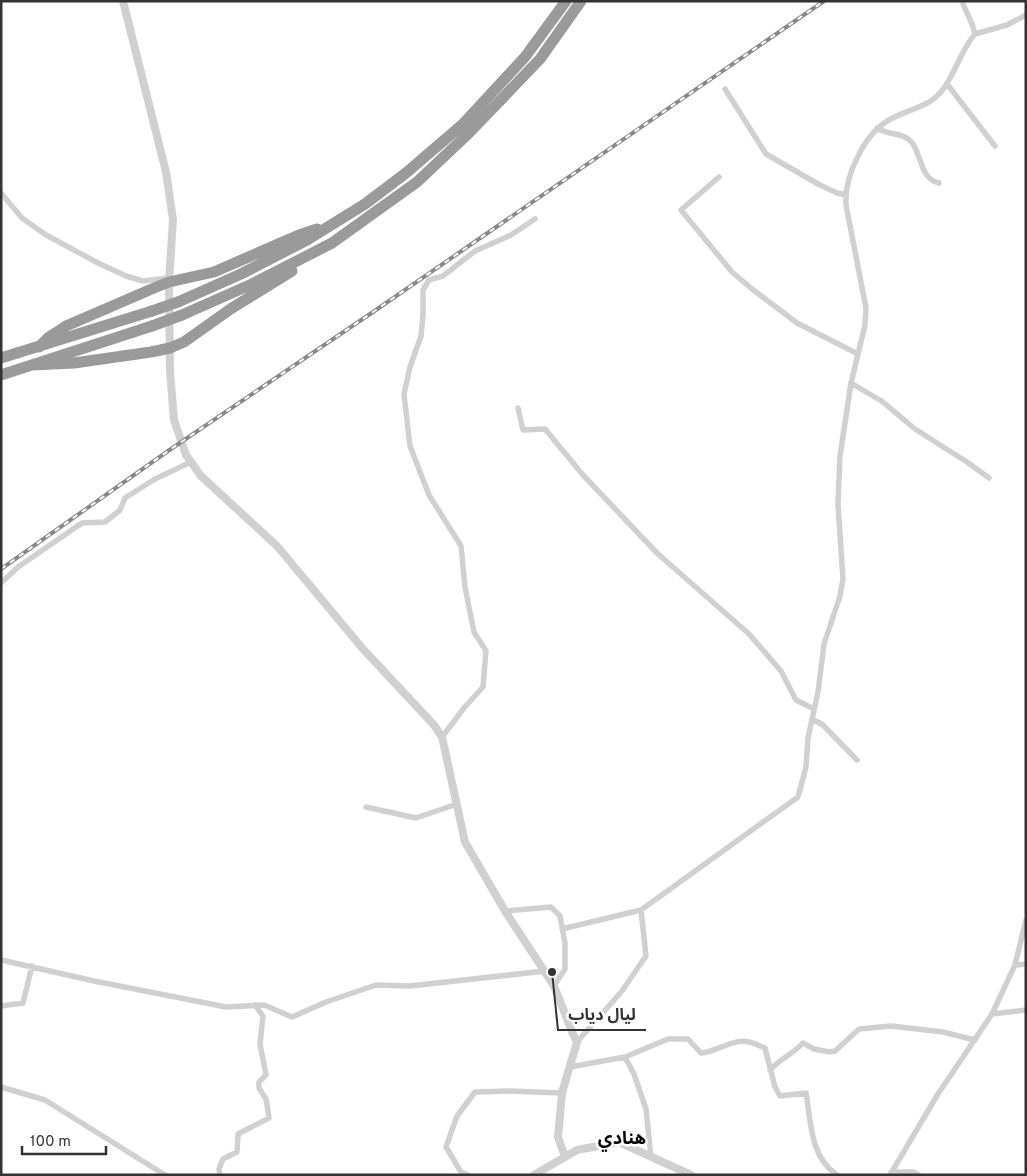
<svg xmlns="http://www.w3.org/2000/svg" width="1027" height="1176" viewBox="0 0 1027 1176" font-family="Overpass,'Noto Sans Arabic',sans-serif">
  <rect width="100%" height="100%" fill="#fff"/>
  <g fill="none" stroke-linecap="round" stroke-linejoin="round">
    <!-- minor -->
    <path stroke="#d0d0d0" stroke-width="5.5" d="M963,4L972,24L975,34
      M947,84L995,146
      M725,89L766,154L818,184L837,193L846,195
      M877,128C888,136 904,131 913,144C922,158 921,179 939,183
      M719,177L681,210L732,272L752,289L797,323L858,354
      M1,193L22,218L46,235L98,263L126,276L143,281L167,278
      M851,383L883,402L915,429L967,462L989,478
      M518,408L523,430L545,429L583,475L657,553L749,634L781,671L796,700L814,709
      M1,583L18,567L82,523L105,522L120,510L125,498L155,479L191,462
      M812,719L823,725L857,760
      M442,737L464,708L483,687L486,651L474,632L465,587L461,546L429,495L410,446L404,394L410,367L421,336L423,315V290L429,280L443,276L475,251L511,235L535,219
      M366,807L416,818L457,804
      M505,911L551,907L560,916L565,943V969L554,986
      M562,929L641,910
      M1,960L94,981L226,1007L264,1005L292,1017L326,1002L376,985L410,986L545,971
      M1015,965L1026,964
      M1,1006L23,1003L32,966
      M992,1014L1026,1010
      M577,1042L622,991L646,956L641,910L798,797L806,767L808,738L818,692L824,644L840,596L843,579L838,504L840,456L851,383L865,325L866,308L846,205C844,177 864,134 889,120C905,110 927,108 940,93C955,76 960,51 975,34L1007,25L1026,15
      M625,1057L634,1074L646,1109L651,1157
      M570,1067L625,1057L668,1039H688L701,1053C717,1052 733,1038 749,1042C754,1043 760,1046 765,1048L775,1087L780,1096L806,1093C811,1122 810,1157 837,1175
      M770,1070C781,1058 793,1054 803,1043L814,1049L829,1052L835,1051L859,1029L891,1026L943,1032L975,1040
      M1,1087L45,1100L165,1175
      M891,1172H914L919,1175
      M220,1175L219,1169L223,1159L237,1152L238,1134L269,1118L266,1099L259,1088V1082L266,1075L260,1044L263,1016L255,1005
      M468,1175L461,1172L446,1147L457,1116L475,1092L510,1091L562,1093
      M890,1175L938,1094L992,1014L1015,965L1026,920"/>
    <!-- tertiary -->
    <path stroke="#d0d0d0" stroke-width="8" d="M123,1L166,172L173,220L169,282L170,371L174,420L186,455L201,476L277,546L363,649L434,725L442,737L465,842L505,911L554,986L573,1034L577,1042L562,1093L558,1137L565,1157
      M534,1175L577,1150L619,1142L691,1175"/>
    <!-- motorway -->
    <path stroke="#9a9a9a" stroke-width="11" d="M178,302L241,274L307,240L365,204L406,173L463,124L525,57L566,1
      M182,315L252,284L332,243L417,182L469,133L540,59L581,1
      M39,347L49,337L66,326L154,288L169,282L214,272L299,235L317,229
      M1,358L152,311
      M32,365L74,363L151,352L170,348L184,342L232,308L292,271
      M1,375L152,326"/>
    <defs>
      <path id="rail" d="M1,569L168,451L373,312L824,1"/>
    </defs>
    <!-- rail casing -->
    <use href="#rail" stroke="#888" stroke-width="4"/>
    <!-- rail -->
    <use href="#rail" stroke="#fff" stroke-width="2" stroke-dasharray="5.5" stroke-linecap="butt"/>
    <!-- motorway-bridge -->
    <path stroke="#9a9a9a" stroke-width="11" d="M152,311L178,302
      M152,326L182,315"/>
  </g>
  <g text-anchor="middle" stroke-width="5" stroke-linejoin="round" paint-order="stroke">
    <!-- quarter labels -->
    <g font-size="18" font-weight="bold" fill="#000" stroke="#fff">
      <text x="622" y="1144">هنادي</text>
    </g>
  </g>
  <!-- callouts -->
  <path fill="none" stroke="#333" stroke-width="2" d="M552 972L558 1030H646"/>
  <circle fill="#333" stroke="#fff" stroke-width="2" cx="552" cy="972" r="5"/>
  <g font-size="16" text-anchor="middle" font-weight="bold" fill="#333" stroke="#fff" stroke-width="5" stroke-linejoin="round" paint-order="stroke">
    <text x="602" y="1020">ليال دياب</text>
  </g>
  <!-- border -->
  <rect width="1027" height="1176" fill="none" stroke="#333333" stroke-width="5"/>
  <!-- scale -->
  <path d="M22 1146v8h84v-8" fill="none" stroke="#333333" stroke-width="2.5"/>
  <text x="30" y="1146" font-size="15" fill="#333333" stroke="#ffffff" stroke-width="4" paint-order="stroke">100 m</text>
</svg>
